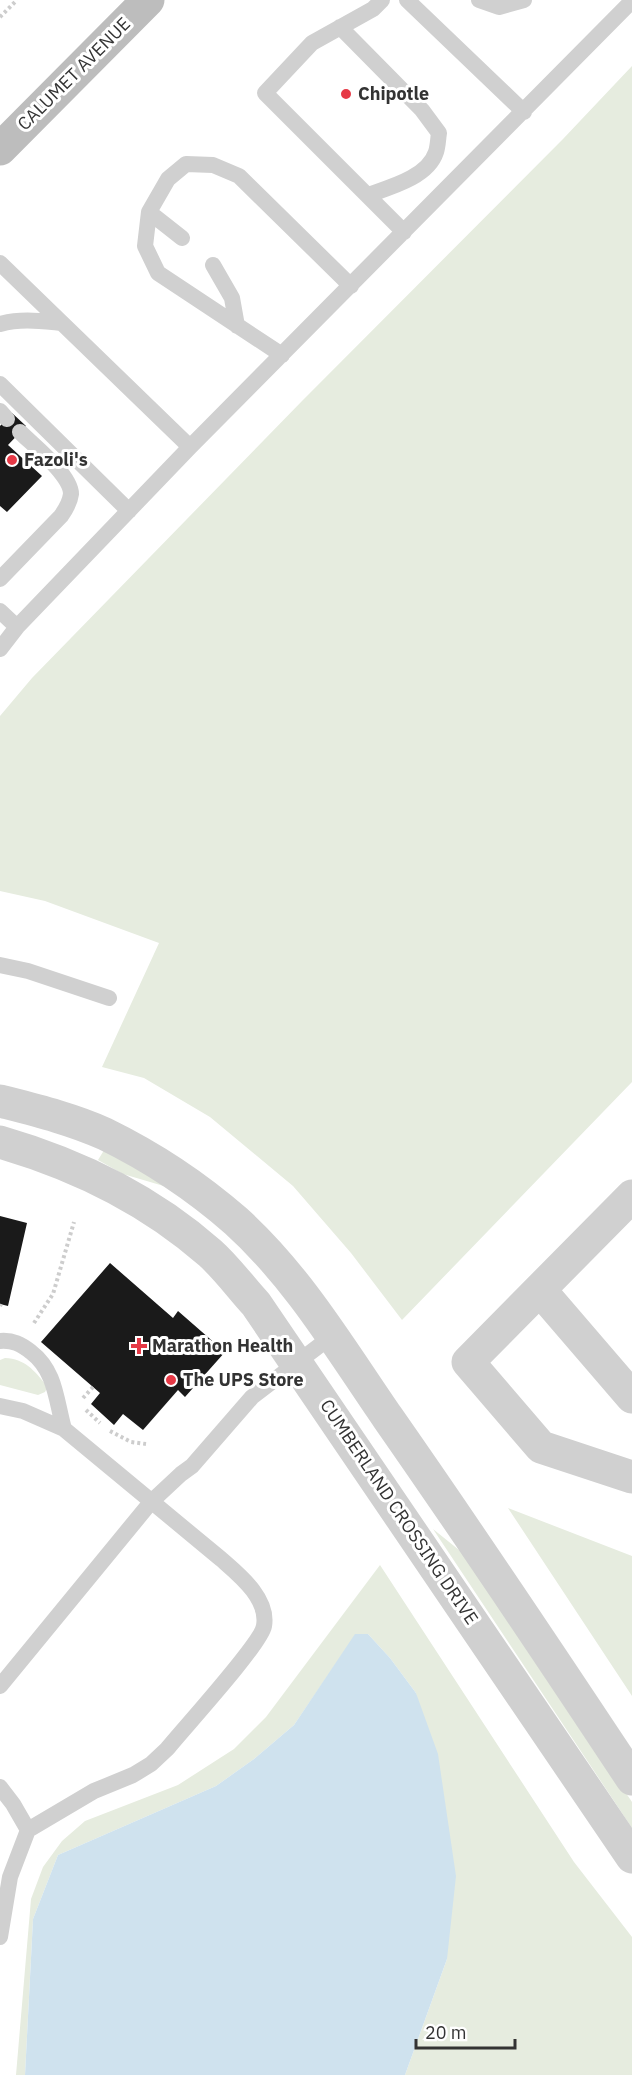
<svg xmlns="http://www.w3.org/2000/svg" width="632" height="2075" viewBox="0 0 632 2075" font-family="'IBM Plex Sans',sans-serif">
  <rect width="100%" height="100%" fill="#fff"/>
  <!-- green -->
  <path fill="#e6ecdf" d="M632,66V1082L402,1320L351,1253L293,1186L210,1117L144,1078L102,1067L159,943L45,901L0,891V716L32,678L302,401L563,139Z
    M106,1147L167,1187L123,1174L98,1160Z
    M5,1358C25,1359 34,1370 46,1385L47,1388L45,1392L38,1395L0,1385V1360Z
    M508,1508L632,1556V1696Z
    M433,1529L464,1554L622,1787L632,1802V1828Z
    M380,1565L574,1862L632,1937V2075H405L447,1959L416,1693L390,1658L368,1634H356L294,1725L254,1759L216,1786L58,1855L33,1919L25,2075H16L31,1899L43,1867L62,1841L85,1821L178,1785L234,1749L266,1717Z"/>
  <!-- water -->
  <path fill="#cfe2ee" d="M355,1634H368L390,1658L416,1693L438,1754L456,1876L447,1959L405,2075H25L33,1919L58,1855L216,1786L254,1759L294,1725Z"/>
  <!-- building -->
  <path fill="#1a1a1a" d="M12,413L26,426L8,445L42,476L7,512L0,506V426Z
    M0,1216L27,1223L8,1306L0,1304Z
    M110,1263L173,1318L178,1311L225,1352L185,1397L178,1390L143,1430L123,1414L114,1425L91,1404L100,1393L41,1342Z"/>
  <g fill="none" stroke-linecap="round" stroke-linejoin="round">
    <!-- path -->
    <path stroke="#cdcdcd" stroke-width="4" stroke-dasharray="3 3" stroke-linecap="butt" d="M0,17L17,0
      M0,1306L1,1304
      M34,1323L53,1294L74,1222
      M83,1398L93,1387
      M86,1410L100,1423
      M110,1431L131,1442L146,1444"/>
    <!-- service -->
    <path stroke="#d0d0d0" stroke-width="16" d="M382,0L373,9L312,43L265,93L404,232
      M407,0L524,112
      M479,0L499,7L524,0
      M340,27L422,110L439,133C438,139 438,146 436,152C428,177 391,187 368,195
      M149,212L182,238
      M0,263L190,447
      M213,265L232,298L237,326
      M0,324C21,318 41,321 62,323
      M282,355L158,273L145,246L149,212L168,179L186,164L213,165L239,176L351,286
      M0,384L129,511
      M0,411L7,419
      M0,579L61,516C66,509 70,502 71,494C71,475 33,445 20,432
      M0,611L17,627
      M0,649L17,627L190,447L632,1
      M0,965L28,971L109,998
      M0,1341C13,1340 21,1344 31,1352C56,1371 56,1401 64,1429
      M0,1406L23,1411L64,1429L221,1559C238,1574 269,1598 264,1626C261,1644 183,1729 167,1749L151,1764L133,1775L94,1791L28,1830L10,1877L0,1937
      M0,1686L151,1502L181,1474L192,1466L252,1397L332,1336
      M0,1787L13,1804L28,1830"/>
    <!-- minor -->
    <path stroke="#d0d0d0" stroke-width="33" d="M0,1101C35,1110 72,1119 105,1134C152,1157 197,1187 236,1221C298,1277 341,1350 388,1418C471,1537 552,1658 632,1779
      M0,1142C76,1164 150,1200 210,1253C227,1268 241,1288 256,1304L632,1857
      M632,1196L468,1362L541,1447L632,1477
      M540,1290L632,1397"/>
    <!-- secondary -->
    <path stroke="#bdbdbd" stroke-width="33" d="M0,149L148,0"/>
  </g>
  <!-- markers -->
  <g fill="#e63946" stroke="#fff" stroke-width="2">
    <circle cx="346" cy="94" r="6"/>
    <circle cx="12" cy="460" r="6"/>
    <path d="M136 1337h6v6h6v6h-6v6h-6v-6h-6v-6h6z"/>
    <circle cx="171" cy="1380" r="6"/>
  </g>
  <g text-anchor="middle" stroke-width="6" stroke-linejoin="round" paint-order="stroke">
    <!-- street labels -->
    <g font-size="18" fill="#333" stroke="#fff">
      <text transform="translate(74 74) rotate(-45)" y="6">CALUMET AVENUE</text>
      <text transform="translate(399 1512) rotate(56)" y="6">CUMBERLAND CROSSING DRIVE</text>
    </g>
    <!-- poi labels -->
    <g font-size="18" font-weight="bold" fill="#333" stroke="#fff" text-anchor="start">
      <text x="358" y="100">Chipotle</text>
      <text x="24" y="466">Fazoli's</text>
      <text x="152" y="1352">Marathon Health</text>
      <text x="183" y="1386">The UPS Store</text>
    </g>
  </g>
  <!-- scale -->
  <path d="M416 2039v9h99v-9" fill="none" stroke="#333333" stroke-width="3"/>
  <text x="425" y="2039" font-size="18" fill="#333333" stroke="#ffffff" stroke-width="4.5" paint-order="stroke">20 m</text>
</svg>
